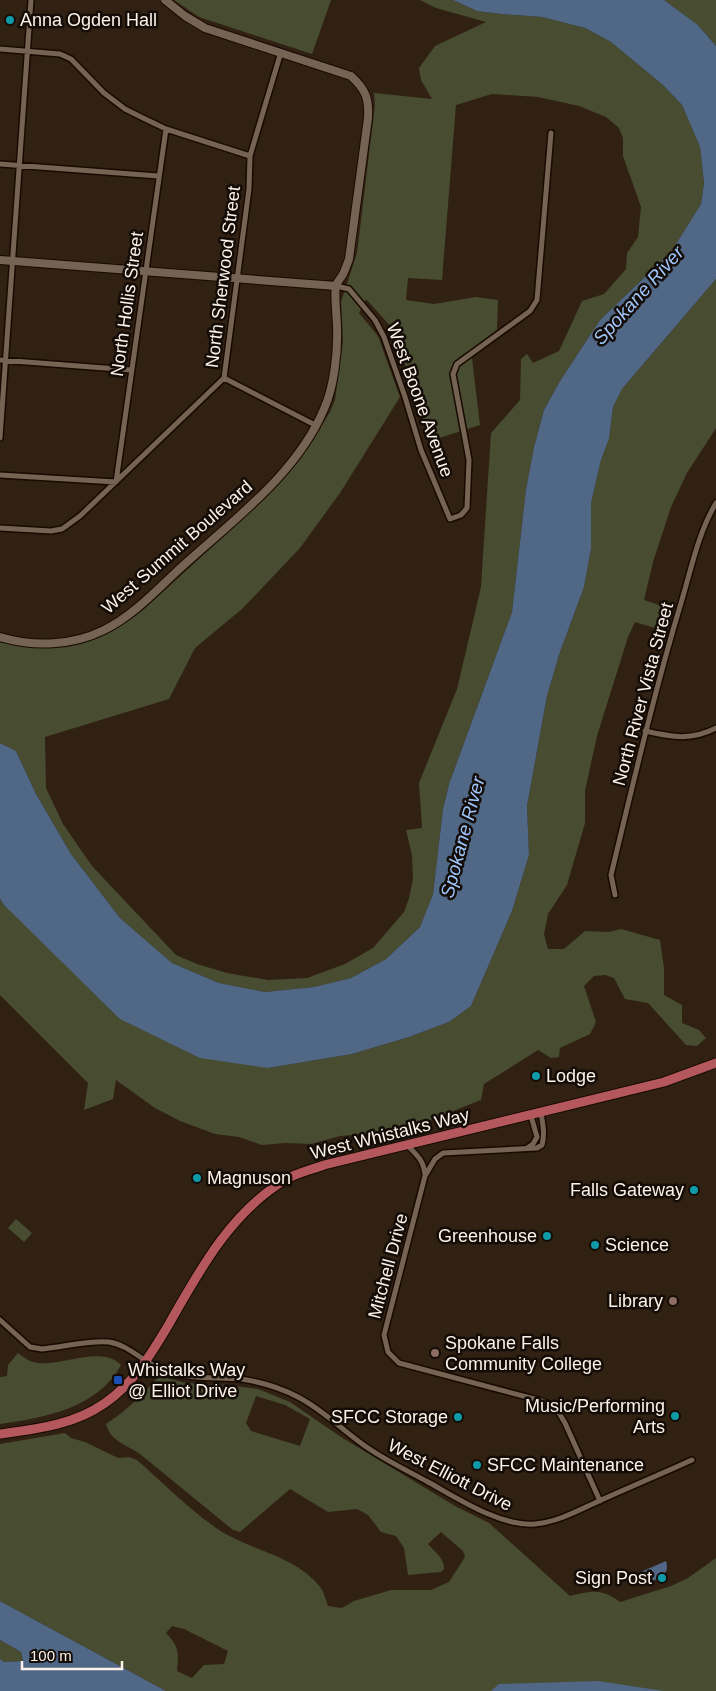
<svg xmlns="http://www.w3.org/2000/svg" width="716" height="1691" viewBox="0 0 716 1691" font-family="Arial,sans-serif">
  <rect width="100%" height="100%" fill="#302113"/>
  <!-- green -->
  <path fill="#484c30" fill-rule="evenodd" d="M174,0H331L312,54L199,17Z
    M420,0H453L477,11L501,14L542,17L585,28L611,42L664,86L682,105L700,147L704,183L701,204L671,252L600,320L560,381L544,410L534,447L526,489L512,612L449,784L443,809L433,894L420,927L386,959L351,978L314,987L265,992L219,983L172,963L120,918L71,854L36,794L16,751L0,743V642C54,656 100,644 143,610L255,508L289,472L307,449L330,412L335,400L343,341L341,302L357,253L375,105L374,93L432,99L421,80L419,68L435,46L486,22L436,8ZM492,94L538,97L579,106L606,117L619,128L623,138V156L641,207L638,237L627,253L626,269L604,294L582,301L559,351L533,363L527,354L521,359L520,400L491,433L481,587L457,689L419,783L422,828L406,830L412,855L413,879L409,898L404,912L373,948L345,964L307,978L268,980L227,973L197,964L176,955L92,866L63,824L46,788L45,737L169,699L195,648L242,609L300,548L340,493L400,397L378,336L359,313L366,299L394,330L430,441L480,425L471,350L497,330L498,300L476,297L434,304L406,300L408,278L442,280L456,105Z
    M664,0H716V46L698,25Z
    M716,279V428L687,473L671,507L653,562L644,600L671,609L665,631L635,622L628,637L597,736L585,791V823L567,885L548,914L544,934L548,949H564L585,931L609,932L621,929L660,940L664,968V995L682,1005V1023L699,1030L706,1038L697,1046L686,1045L648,1003L625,999L614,978L605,975L594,976L584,986L596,1022L590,1034L560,1048L559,1057L551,1058L538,1050L484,1084L481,1100L407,1129L394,1132L340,1136L311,1144L285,1143L262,1145L239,1137L215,1134L180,1121L155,1108L116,1080L113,1099L84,1110L88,1083L0,995V899L4,905L268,1068L352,1054L409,1037L449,1022L471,1006L512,911L529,855L527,806L547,696L559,655L584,587L591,549V503L601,460L609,439L613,407L622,389Z
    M16,1219L32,1233L24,1242L8,1228Z
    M18,1353C24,1358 30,1362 38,1363C63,1366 102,1345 121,1365C98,1408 44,1418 0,1424V1377L7,1376L8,1365Z
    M159,1376L185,1383L228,1385L258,1389L290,1402L341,1437L455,1506L489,1523L570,1596C592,1591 601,1588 620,1602L671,1586L688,1578L716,1558V1691H166L0,1601V1444L65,1433L71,1438L85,1442L118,1458L129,1457L137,1460C162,1482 186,1506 212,1525C246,1551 294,1553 321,1588C324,1593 326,1600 328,1606L342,1608L354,1601L391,1590H431L449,1582L465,1557L463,1551L441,1532L428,1544C434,1551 445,1559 444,1569L441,1572L408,1575L404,1548L396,1536L381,1532L368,1515L357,1509L328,1512L290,1489L240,1532L233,1530L140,1454C127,1445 110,1441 106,1424C126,1411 143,1395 159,1376ZM256,1396L285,1405L310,1419L300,1446L251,1431L246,1423ZM172,1626L184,1629L228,1651L224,1664L204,1665L192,1678L177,1671C179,1652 179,1647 166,1633Z
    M0,1640L21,1652L23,1661L4,1662L0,1659Z"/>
  <!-- water -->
  <path fill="#506786" d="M453,0H664L698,25L716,46V279L622,389L613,407L609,439L601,460L591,503V549L584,587L559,655L547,696L527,806L529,855L512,911L471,1006L449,1022L409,1037L352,1054L268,1068L200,1058L120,1019L4,905L0,899V743L16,751L36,794L71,854L120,918L172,963L219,983L265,992L314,987L351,978L386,959L420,927L433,894L443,809L449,784L512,612L526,489L534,447L544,410L560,381L600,320L671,252L701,204L704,183L700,147L682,105L664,86L611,42L585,28L542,17L501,14L477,11Z
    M666,1561C667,1565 668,1569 665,1573C659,1582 636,1586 627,1580V1578Z
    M0,1601L166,1691H0V1659L4,1662L23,1661L21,1652L0,1640Z
    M598,1681L664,1691H491L499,1684Z"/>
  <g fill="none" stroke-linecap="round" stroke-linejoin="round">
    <defs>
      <path id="street" d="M0,49L60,54L71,59L104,93L125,109L141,117L166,129L250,156
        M0,164L158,176
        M336,286L349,289L375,320L384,337L405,397L421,450L450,519L461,515L467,508L469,460L453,374L457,364L530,311L537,300L551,133
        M0,360L131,370
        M224,378L317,426
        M0,438L31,0
        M0,475L116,482L166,129
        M0,528L51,531L62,529L80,516L224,378L249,189L250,156L281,52
        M645,731C672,737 691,741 716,728
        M615,895L611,875C633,784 654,693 681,603C691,570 698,533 716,503
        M541,1113C543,1125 545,1134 542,1145L537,1148L443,1153L435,1159L425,1176L384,1335L388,1352L399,1363L542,1401L556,1408L565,1423L600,1501
        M407,1145C417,1155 424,1161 425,1175
        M527,1148L533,1144L537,1137L531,1116
        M0,1320L30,1347L42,1349C63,1347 89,1340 109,1342C129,1345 144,1363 163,1370C188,1380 214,1377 241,1379C261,1382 281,1388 298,1397C325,1411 344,1432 368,1448C387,1461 408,1471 428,1482C457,1498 501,1527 535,1524C558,1522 579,1510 599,1501C630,1487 661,1474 692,1460"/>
      <path id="secondary" d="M0,260L336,286
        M0,637C34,647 72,646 104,630C135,615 160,586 186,563C236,518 297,473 324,409C334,387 338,352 337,327C337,318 334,294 336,286C337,282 340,279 342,276C345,271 347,264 349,259L368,118C369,98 366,90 351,76L205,28L185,16L165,0"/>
      <path id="primary" d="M0,1434C37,1429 74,1425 105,1403C133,1384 152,1353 169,1324C199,1271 231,1212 285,1180C296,1173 311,1170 324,1165L664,1082L716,1063"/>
    </defs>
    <!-- street casing -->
    <use href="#street" stroke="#180a01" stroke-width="8"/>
    <!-- secondary casing -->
    <use href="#secondary" stroke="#180a01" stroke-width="10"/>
    <!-- primary casing -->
    <use href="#primary" stroke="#180a01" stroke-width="11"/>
    <!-- street -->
    <use href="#street" stroke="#756354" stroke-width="5"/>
    <!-- secondary -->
    <use href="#secondary" stroke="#756354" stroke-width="8"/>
    <!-- primary -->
    <use href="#primary" stroke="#b4585d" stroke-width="9"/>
  </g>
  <!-- markers -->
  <g fill="#0f9aa8" stroke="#130c07" stroke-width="2">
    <circle cx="10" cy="20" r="5"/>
    <circle cx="536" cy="1076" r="5"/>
    <circle cx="197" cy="1178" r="5"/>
    <circle cx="694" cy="1190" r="5"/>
    <circle cx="547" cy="1236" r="5"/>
    <circle cx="595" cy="1245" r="5"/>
    <circle cx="675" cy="1416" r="5"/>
    <circle cx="458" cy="1417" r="5"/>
    <circle cx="477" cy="1465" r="5"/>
    <circle cx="662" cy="1578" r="5"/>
  </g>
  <g fill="#8d6e63" stroke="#130c07" stroke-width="2">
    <circle cx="673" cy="1301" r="5"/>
    <circle cx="435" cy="1353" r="5"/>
  </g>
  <rect fill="#1a4fb4" stroke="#130c07" stroke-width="2" x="113" y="1375" width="10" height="10" rx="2.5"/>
  <g text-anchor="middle" stroke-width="5" stroke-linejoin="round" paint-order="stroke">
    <!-- poi labels -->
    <g font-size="18" fill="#fdf2e9" stroke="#130c07" text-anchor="start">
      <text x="20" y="26">Anna Ogden Hall</text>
      <text x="546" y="1082">Lodge</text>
      <text x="207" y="1184">Magnuson</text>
      <text x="684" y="1196" text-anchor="end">Falls Gateway</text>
      <text x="537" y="1242" text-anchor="end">Greenhouse</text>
      <text x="605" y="1251">Science</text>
      <text x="663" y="1307" text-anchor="end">Library</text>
      <text x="445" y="1349">Spokane Falls<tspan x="445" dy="21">Community College</tspan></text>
      <text x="128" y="1376">Whistalks Way<tspan x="128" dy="21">@ Elliot Drive</tspan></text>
      <text x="665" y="1412" text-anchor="end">Music/Performing<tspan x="665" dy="21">Arts</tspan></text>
      <text x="448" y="1423" text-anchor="end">SFCC Storage</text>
      <text x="487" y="1471">SFCC Maintenance</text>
      <text x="652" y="1584" text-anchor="end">Sign Post</text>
    </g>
    <!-- street labels -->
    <g font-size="18" fill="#fdf2e9" stroke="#130c07">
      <text transform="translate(223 277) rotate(-83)" y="6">North Sherwood Street</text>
      <text transform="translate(127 304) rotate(-82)" y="6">North Hollis Street</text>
      <text transform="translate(420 400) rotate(70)" y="6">West Boone Avenue</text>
      <text transform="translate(177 547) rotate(-41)" y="6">West Summit Boulevard</text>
      <text transform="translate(643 694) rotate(-75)" y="6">North River Vista Street</text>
      <text transform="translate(390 1134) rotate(-14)" y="6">West Whistalks Way</text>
      <text transform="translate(388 1266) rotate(-75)" y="6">Mitchell Drive</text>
      <text transform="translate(450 1475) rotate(27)" y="6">West Elliott Drive</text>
    </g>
    <!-- water labels -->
    <g font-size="19" font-style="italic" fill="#9ec5fb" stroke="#130c07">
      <text transform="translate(638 295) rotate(-48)" y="7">Spokane River</text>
      <text transform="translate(462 837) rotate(-75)" y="7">Spokane River</text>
    </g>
  </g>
  <!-- scale -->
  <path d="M22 1661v8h100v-8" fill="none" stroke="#fdf2e9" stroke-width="2.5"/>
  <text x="30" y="1661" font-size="15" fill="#fdf2e9" stroke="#130c07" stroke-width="4" paint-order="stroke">100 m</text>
</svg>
